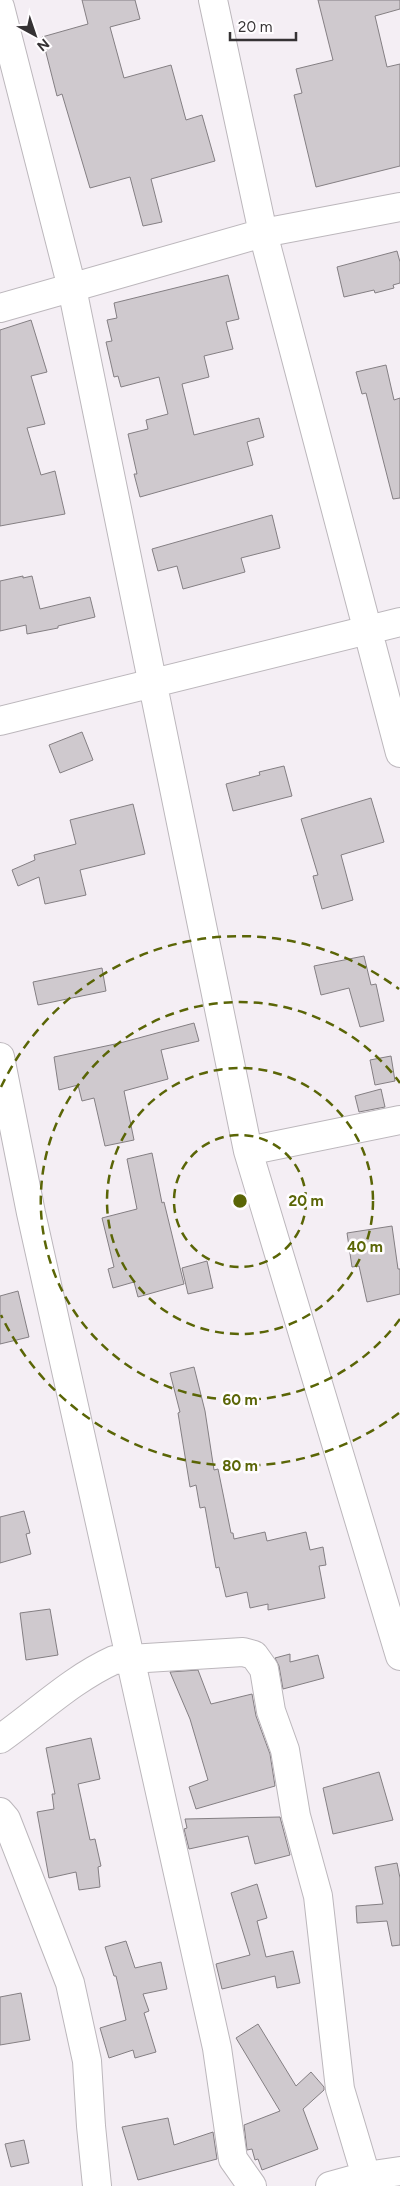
<svg xmlns="http://www.w3.org/2000/svg" width="400" height="2186" viewBox="0 0 400 2186" font-family="Figtree,sans-serif">
  <rect width="100%" height="100%" fill="#f4eef4"/>
  <!-- building -->
  <path fill="#cfc9ce" stroke="#847f83" d="M82,0H135L140,19L110,27L124,78L171,65L186,120L202,115L215,161L151,179L162,222L143,226L130,177L90,188L62,94L57,96L42,37L88,24Z
    M318,0H400V9L375,16L387,67L400,64V166L316,187L294,95L302,93L296,69L333,60Z
    M397,251L400,262V283L393,285L394,288L375,293L374,290L344,297L337,267Z
    M228,275L239,319L226,322L233,349L204,356L209,377L182,384L194,435L259,418L264,437L247,442L253,465L140,497L134,474H137L128,434L148,429L146,420L168,414L159,377L121,387L118,376L114,377L106,342L112,341L107,320L117,318L114,303Z
    M31,320L47,372L31,376L45,424L27,428L41,475L55,471L65,514L0,526V330Z
    M386,365L394,400L400,398V498L393,499L366,393L362,394L356,372Z
    M272,515L280,548L241,558L245,572L183,589L177,566L158,571L152,549Z
    M23,576V578L32,576L40,609L90,597L95,617L58,626V628L27,634L26,625L0,631V581Z
    M82,732L93,760L60,773L49,745Z
    M284,766L292,796L233,811L226,784L260,775L259,772Z
    M371,798L384,842L341,855L353,900L322,909L313,876L318,875L301,819Z
    M133,804L145,854L80,870L86,895L45,904L39,877L18,886L12,870L35,860L34,855L76,844L70,820Z
    M364,956L371,985L376,984L384,1021L360,1027L349,988L321,995L314,966Z
    M102,968L106,991L38,1005L33,982Z
    M194,1023L199,1041L161,1050L168,1079L124,1091L134,1140L105,1146L94,1098L82,1101L78,1085L59,1090L54,1057L120,1043Z
    M391,1056L395,1081L375,1085L370,1060Z
    M381,1089L385,1107L359,1112L355,1096Z
    M152,1153L162,1203L164,1202L184,1284L138,1297L134,1282L113,1288L108,1269L114,1267L102,1218L137,1209L127,1159Z
    M392,1226L398,1269H400V1294L367,1302L359,1266L352,1267L347,1233Z
    M207,1261L213,1288L188,1294L182,1268Z
    M18,1291L29,1337L0,1344V1296Z
    M194,1367L205,1411L214,1470L218,1469L231,1533H233L234,1539L265,1532L267,1541L306,1532L310,1550L323,1547L326,1565L319,1566L325,1598L268,1610V1604L250,1608L247,1592L226,1597L219,1567L216,1568L205,1507L200,1508L196,1485L190,1487L178,1413L180,1412L170,1373Z
    M24,1511L30,1533L26,1534L31,1554L0,1563V1517Z
    M50,1609L58,1655L26,1660L20,1613Z
    M290,1654V1662L318,1655L324,1678L283,1689L279,1666L275,1658Z
    M198,1670L211,1704L252,1694L256,1716L270,1754L275,1786L196,1809L189,1787L208,1780L190,1719L170,1672Z
    M91,1738L100,1779L78,1784L90,1840L95,1839L101,1866L98,1867L100,1887L79,1890L76,1872L49,1878L37,1812L54,1809L52,1794H55L46,1748Z
    M379,1772L393,1820L333,1834L323,1788Z
    M280,1817L290,1855L255,1864L248,1836L189,1849L184,1829L187,1828L185,1819Z
    M397,1863L400,1878V1945L392,1946L387,1921L357,1923L356,1906L383,1904L375,1867Z
    M257,1884L267,1918L257,1921L266,1957L293,1951L300,1983L277,1988L275,1976L222,1989L216,1964L250,1955L231,1893Z
    M126,1941L135,1968L161,1962L167,1989L143,1994L149,2011L144,2013L156,2052L135,2058L133,2050L109,2058L100,2028L126,2020L116,1976H114L105,1947Z
    M21,1993L30,2040L0,2045V1997Z
    M258,2024L296,2086L311,2072L324,2087V2090L303,2109L318,2149L262,2170L258,2159L255,2160L252,2149L247,2150L244,2125L280,2111L236,2038Z
    M168,2118L174,2145L213,2132L217,2159L138,2180L122,2127Z
    M24,2140L29,2163L11,2167L5,2144Z"/>
  <g fill="none" stroke-linecap="round" stroke-linejoin="round">
    <defs>
      <path id="minor" d="M213,0L263,233L400,753
        M0,7L72,288L248,1151L400,1656
        M0,308L263,233L400,207
        M0,721L400,622
        M0,1057L31,1213L217,2048L233,2159L252,2186
        M248,1151L400,1120
        M0,1739C37,1713 72,1679 114,1660L243,1652L254,1655L264,1669L271,1711L285,1750L296,1816L318,1896L340,2089L366,2176L375,2186
        M0,1812L6,1819L70,1983L87,2061L91,2126L97,2186
        M330,2186L366,2176L400,2171"/>
    </defs>
    <!-- minor casing -->
    <use href="#minor" stroke="#bcb7bc" stroke-width="30"/>
    <!-- minor -->
    <use href="#minor" stroke="#fff" stroke-width="28"/>
  </g>
  <!-- distance rings -->
  <g fill="none" stroke="#5a6506" stroke-width="2.5" stroke-dasharray="9 6">
    <circle cx="240" cy="1201" r="66"/>
    <circle cx="240" cy="1201" r="133"/>
    <path d="M400 1319A199 199 0 1 1 400 1083"/>
    <path d="M399 1413A265 265 0 0 1 1 1315M1 1087A265 265 0 0 1 399 989"/>
  </g>
  <circle cx="240" cy="1201" r="8" fill="#5a6506" stroke="#fffdff" stroke-width="2.5"/>
  <g font-size="15" text-anchor="middle" font-weight="bold" fill="#5a6506" stroke="#fffdff" stroke-width="5" stroke-linejoin="round" paint-order="stroke">
    <text x="306" y="1206">20 m</text>
    <text x="365" y="1252">40 m</text>
    <text x="240" y="1405">60 m</text>
    <text x="240" y="1471">80 m</text>
  </g>
  <!-- north arrow -->
  <g transform="translate(35 35) rotate(140)" stroke="#fffdff" stroke-width="4" paint-order="stroke">
  <path d="M0-4L9 19L0 12L-9 19Z" fill="#353234"/>
  <text y="-8" font-size="14" font-weight="bold" text-anchor="middle" fill="#353234">N</text>
  </g>
  <!-- scale -->
  <path d="M230 32v8h66v-8" fill="none" stroke="#353234" stroke-width="2.5"/>
  <text x="238" y="32" font-size="15" fill="#353234" stroke="#fffdff" stroke-width="4" paint-order="stroke">20 m</text>
</svg>
